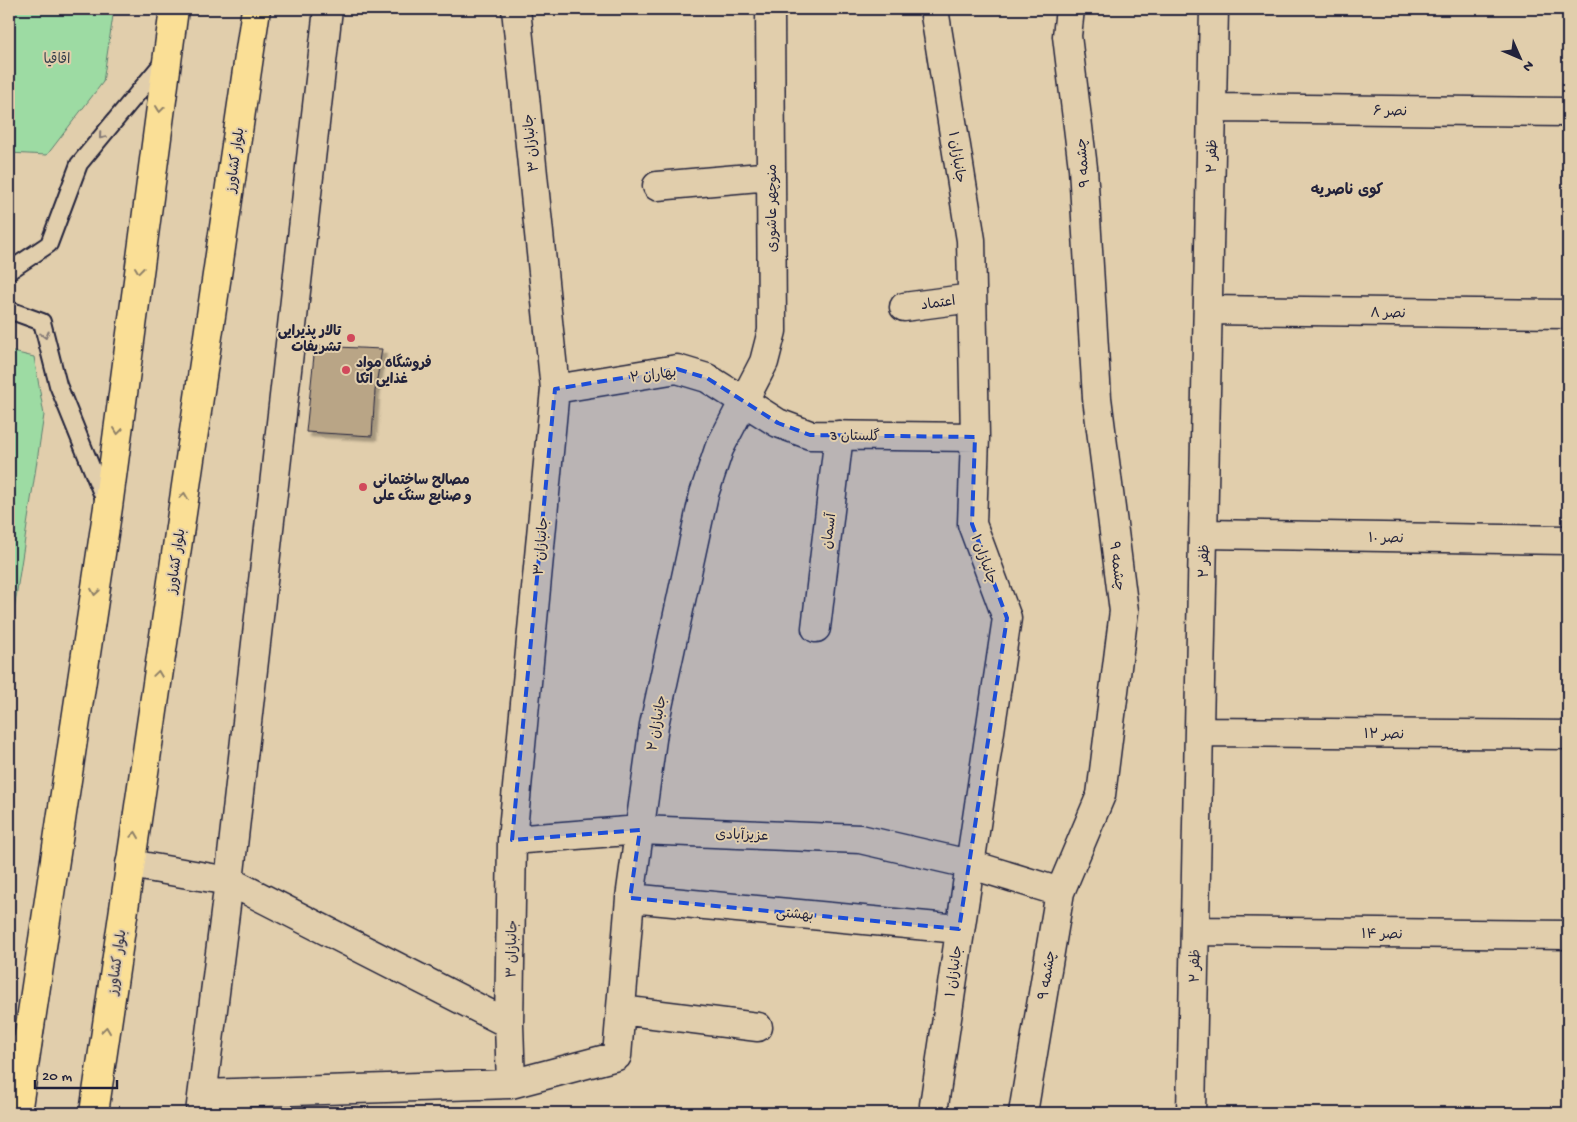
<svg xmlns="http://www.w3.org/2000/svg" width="1577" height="1122" viewBox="0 0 1577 1122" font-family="'Gochi Hand','Playpen Sans Arabic',sans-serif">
  <defs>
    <filter id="shadow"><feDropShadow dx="4.5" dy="4.5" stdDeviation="1" flood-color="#0004"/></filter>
  </defs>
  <rect width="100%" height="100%" fill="#e1ceac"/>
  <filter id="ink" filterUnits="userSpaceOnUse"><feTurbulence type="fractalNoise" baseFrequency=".02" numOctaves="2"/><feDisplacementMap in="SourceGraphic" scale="10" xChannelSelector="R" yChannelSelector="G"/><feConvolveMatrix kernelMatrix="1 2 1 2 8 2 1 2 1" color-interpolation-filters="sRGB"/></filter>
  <g filter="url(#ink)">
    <!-- green -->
    <path fill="#9ddba3" stroke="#607e6f" d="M9,9H114L103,82L47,155L9,153Z
      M9,351L34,357L44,415L9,643Z"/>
    <!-- building -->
    <path fill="#b9a586" stroke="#22223b" filter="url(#shadow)" d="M315,346L382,349L375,391L372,436L306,432Z"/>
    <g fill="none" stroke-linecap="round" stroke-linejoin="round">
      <defs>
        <path id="lane" d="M9,271L49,244L79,164L165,60
          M9,310L42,322L58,385L105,501"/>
        <path id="street" d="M1212,108L1568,112
          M657,186L771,176
          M904,307L972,298
          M1208,310L1568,314
          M555,389L677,369L707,378L778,423L810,435L975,437
          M1204,534L1568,540
          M816,628L839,435
          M1199,732L1568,735
          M512,840L640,830L860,839L969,864L1060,892
          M630,898L959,929
          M1195,931L1568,935
          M621,1010L758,1027
          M511,1084L509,1024L512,840L555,389L516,9
          M203,1094L511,1084L617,1056L630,898L654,725L704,494L719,449L764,362L772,331L770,9
          M934,1105L1007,618L972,524L975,437L971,240L934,9
          M200,1113L229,881L509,1024
          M1023,1113L1060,892L1101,795L1124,611L1097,398L1083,168L1067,36L1070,9
          M1191,1113L1214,9"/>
        <path id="secondary" d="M130,864L229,881L328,9
          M9,1058L27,1044"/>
        <path id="primary" d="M17,1113L108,507L174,9
          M94,1113L256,9"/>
      </defs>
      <!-- lane casing -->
      <use href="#lane" stroke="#22223b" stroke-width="20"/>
      <!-- street casing -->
      <use href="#street" stroke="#22223b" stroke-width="31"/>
      <!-- secondary casing -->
      <use href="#secondary" stroke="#22223b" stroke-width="31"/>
      <!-- primary casing -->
      <use href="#primary" stroke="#22223b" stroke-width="31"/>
      <!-- lane -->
      <use href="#lane" stroke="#e1ceac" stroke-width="16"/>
      <!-- street -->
      <use href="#street" stroke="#e1ceac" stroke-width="28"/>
      <!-- secondary -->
      <use href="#secondary" stroke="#e1ceac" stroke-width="28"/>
      <!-- primary -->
      <use href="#primary" stroke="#fadf96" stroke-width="28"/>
    </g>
    <!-- one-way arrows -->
    <defs><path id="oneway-chevron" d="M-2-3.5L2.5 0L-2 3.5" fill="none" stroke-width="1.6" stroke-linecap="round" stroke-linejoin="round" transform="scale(1.25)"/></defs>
    <g stroke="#8e8068">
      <use href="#oneway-chevron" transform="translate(160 109) rotate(97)"/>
      <use href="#oneway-chevron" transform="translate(139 270) rotate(97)"/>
      <use href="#oneway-chevron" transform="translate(118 431) rotate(97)"/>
      <use href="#oneway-chevron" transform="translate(184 496) rotate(-82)"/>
      <use href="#oneway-chevron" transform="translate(95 592) rotate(99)"/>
      <use href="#oneway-chevron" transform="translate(158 674) rotate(-82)"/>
      <use href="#oneway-chevron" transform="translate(135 835) rotate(-82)"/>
      <use href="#oneway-chevron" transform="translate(106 1030) rotate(-82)"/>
    </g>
    <g stroke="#827874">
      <use href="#oneway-chevron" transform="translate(102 136) rotate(130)"/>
      <use href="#oneway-chevron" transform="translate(45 335) rotate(76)"/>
    </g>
  </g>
  <!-- marked area -->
  <path fill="#1d4ed8" fill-opacity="0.2" stroke="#1d4ed8" stroke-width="4" stroke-dasharray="10 6" stroke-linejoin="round" d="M677,369L707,378L778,423L810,435L975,437L972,524L1007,618L959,929L630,898L640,830L512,840L555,389Z"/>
  <!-- markers -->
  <g fill="#d1495b" stroke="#e1ceac" stroke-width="2">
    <circle cx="351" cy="338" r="5"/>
    <circle cx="346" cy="370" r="5"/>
    <circle cx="363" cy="487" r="5"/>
  </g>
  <g text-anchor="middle" stroke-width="4" stroke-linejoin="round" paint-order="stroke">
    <!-- park labels -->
    <g font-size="14" fill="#343e4b" stroke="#e1ceac">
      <text x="57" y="63">اقاقیا</text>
    </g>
    <!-- street labels -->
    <g font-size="14" fill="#22223b" stroke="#e1ceac">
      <text transform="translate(1390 110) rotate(1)" y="5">نصر ۶</text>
      <text transform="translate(530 143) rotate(-96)" y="5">جانبازان ۳</text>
      <text transform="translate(1211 156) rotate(-89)" y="5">ظفر ۲</text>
      <text transform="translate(958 157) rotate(81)" y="5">جانبازان ۱</text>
      <text transform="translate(234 160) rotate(-82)" y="5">بلوار کشاورز</text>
      <text transform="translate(1082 163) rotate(-95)" y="5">چشمه ۹</text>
      <text transform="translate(771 208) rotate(-90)" y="5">منوچهر عاشوری</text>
      <text transform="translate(938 302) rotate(-8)" y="5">اعتماد</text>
      <text transform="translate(1388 312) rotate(1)" y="5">نصر ۸</text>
      <text transform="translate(653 374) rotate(-7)" y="5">بهاران ۲</text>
      <text transform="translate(855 435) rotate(1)" y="5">گلستان 3</text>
      <text transform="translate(828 531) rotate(-83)" y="5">آسمان</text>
      <text transform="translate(1386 537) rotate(1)" y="5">نصر ۱۰</text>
      <text transform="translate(540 546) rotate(-85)" y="5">جانبازان ۳</text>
      <text transform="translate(985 559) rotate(70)" y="5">جانبازان ۱</text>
      <text transform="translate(175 561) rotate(-82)" y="5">بلوار کشاورز</text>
      <text transform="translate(1203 561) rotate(-89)" y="5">ظفر ۲</text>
      <text transform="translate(1118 566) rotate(83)" y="5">چشمه ۹</text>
      <text transform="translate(656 723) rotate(-80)" y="5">جانبازان ۲</text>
      <text transform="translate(1384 733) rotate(1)" y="5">نصر ۱۲</text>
      <text transform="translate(742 834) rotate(2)" y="5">عزیزآبادی</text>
      <text transform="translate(795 913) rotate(5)" y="5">بهشتی</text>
      <text transform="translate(1382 933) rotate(1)" y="5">نصر ۱۴</text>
      <text transform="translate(511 949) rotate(-89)" y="5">جانبازان ۳</text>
      <text transform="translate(116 962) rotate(-82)" y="5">بلوار کشاورز</text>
      <text transform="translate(1194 966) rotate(-89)" y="5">ظفر ۲</text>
      <text transform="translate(953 971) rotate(-82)" y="5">جانبازان ۱</text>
      <text transform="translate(1046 975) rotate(-81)" y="5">چشمه ۹</text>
    </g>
    <!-- poi labels -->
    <g font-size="14" font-weight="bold" fill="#22223b" stroke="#e1ceac" text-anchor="start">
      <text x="341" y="335" text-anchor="end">تالار پذیرایی<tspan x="341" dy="16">تشریفات</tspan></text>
      <text x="356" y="367">فروشگاه مواد<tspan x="356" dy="16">غذایی اتکا</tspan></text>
      <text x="373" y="484">مصالح ساختمانی<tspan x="373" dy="16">و صنایع سنگ علی</tspan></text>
    </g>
    <!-- neighbourhood labels -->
    <g font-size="15" font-weight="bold" fill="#22223b" stroke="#e1ceac">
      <text x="1347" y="194">کوی ناصریه</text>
    </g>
  </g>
  <!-- margin -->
  <rect width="1577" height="1122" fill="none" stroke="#e1ceac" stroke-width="30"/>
  <rect x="15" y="15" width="1547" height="1092" fill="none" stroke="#22223b" stroke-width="2" filter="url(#ink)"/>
  <!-- north arrow -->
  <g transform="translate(1520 58) rotate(135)" stroke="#e1ceac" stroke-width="4" paint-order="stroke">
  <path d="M0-4L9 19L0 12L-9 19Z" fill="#22223b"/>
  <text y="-8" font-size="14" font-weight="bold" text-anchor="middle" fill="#22223b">N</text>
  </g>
  <!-- scale -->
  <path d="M35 1080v8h82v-8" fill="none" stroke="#22223b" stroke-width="2.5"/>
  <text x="42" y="1080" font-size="15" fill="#22223b" stroke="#e1ceac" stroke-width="4" paint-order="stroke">20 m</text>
</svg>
